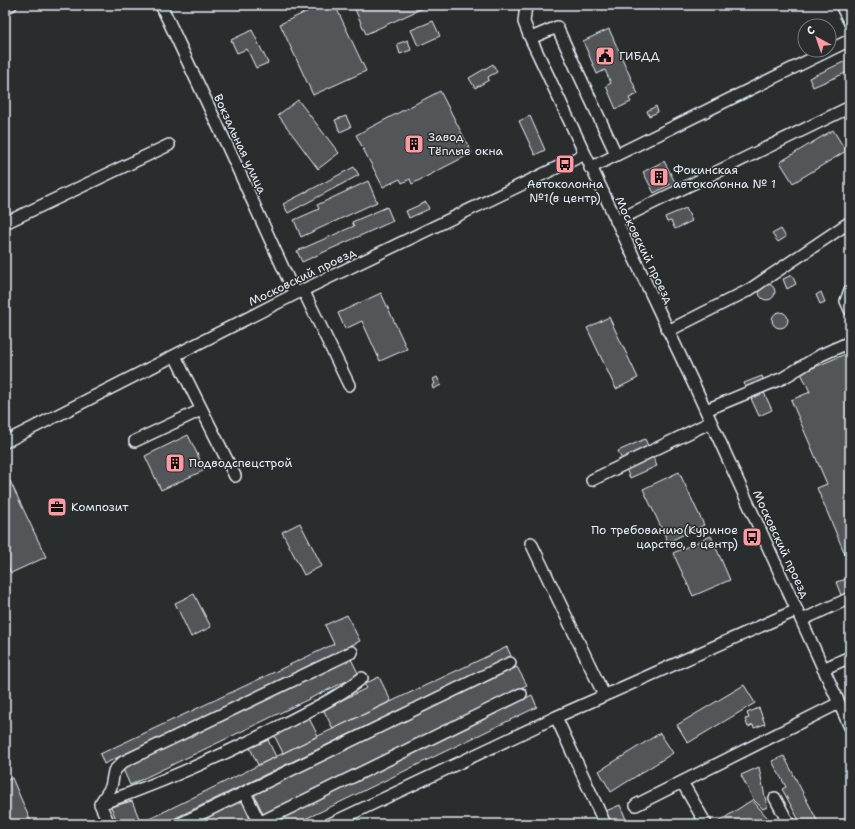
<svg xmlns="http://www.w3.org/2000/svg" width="855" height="829" viewBox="0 0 855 829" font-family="'Shantell Sans',sans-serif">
  <rect width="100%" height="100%" fill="#2a2d2e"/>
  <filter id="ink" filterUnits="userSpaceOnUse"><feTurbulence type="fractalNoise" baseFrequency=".025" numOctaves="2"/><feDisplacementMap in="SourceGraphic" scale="8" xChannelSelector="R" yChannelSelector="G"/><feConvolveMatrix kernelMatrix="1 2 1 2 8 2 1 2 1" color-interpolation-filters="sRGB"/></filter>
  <g filter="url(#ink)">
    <!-- building -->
    <path fill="#535759" stroke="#e8f1f8" d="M321,5H335L366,71L313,95L280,24Z
      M353,5H430L366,34Z
      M433,21L440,36L418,46L411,30Z
      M609,29L638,94L629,98L631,102L616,109L606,86L611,83L605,70L597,74L583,41Z
      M252,30L268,63L256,68L247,49L237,53L231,40Z
      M408,40L411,50L400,54L397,44Z
      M850,59V71L813,87L809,78Z
      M493,64L497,72L488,77L489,80L475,88L469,78Z
      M440,91L472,153L412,184L410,179L402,183L400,179L383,187L356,135Z
      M298,100L339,153L318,169L278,115Z
      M656,106L658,112L649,116L647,111Z
      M346,116L351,127L340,132L335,120Z
      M530,116L545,150L535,155L519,121Z
      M833,130L846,151L793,183L780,162Z
      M664,161L675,182L654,193L643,172Z
      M354,167L359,175L288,213L283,204Z
      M368,181L377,202L301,237L294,220L319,209L317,205Z
      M426,202L429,209L409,218L406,211Z
      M387,207L393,221L302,262L297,251L354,226L352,222Z
      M686,208L692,221L675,229L671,221L667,222L665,217Z
      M781,229L786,237L778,242L772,234Z
      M792,275L796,284L787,289L783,279Z
      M759 292a8 8 0 1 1 16 0a8 8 0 1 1-16 0Z
      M821,292L825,302L820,304L816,295Z
      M381,293L407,349L380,361L362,321L345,329L338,313Z
      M772 320a8 8 0 1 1 16 0a8 8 0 1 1-16 0Z
      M609,317L638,378L616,389L587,328Z
      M850,352V558L847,559L817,488L827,484L791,400L810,392L801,373Z
      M762,376L765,384L747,392L744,383Z
      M437,377L441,385L433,389L432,385L435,384L433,379Z
      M762,388L772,410L759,416L749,394Z
      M188,435L205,470L161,490L145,456Z
      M645,439L657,466L630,478L618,451Z
      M679,472L704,525L668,542L643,489Z
      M10,481L46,557L11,573L5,560V483Z
      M300,523L322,566L304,575L282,532Z
      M711,536L730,580L693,596L673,553Z
      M847,579L850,587V592L841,595L836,582Z
      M194,594L211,627L191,637L175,603Z
      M347,615L360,641L104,764L100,754L334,644L325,625Z
      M507,647L511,656L163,824H139L318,736Z
      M350,657L359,675L130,785L122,767Z
      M517,667L527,685L263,814L254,794Z
      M379,677L391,701L333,729L323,709L367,688L364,684Z
      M744,685L755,703L688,743L677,725Z
      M532,695L537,707L295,824H268Z
      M759,708L765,724L754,728L753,725L748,727L745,719L749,718L747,713Z
      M309,718L318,736L283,753L274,735Z
      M660,733L673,753L611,792L599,771Z
      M268,740L276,757L258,765L250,748Z
      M784,756L819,824H801L782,789L786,787L772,761Z
      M759,767L767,807L763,809L753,799L741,775Z
      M12,778L32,824H5V781Z
      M242,800L250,818L238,824H192Z
      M752,800L773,824H715Z
      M132,801L141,823L118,824L111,807Z
      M620,805L628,824H611L606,811Z"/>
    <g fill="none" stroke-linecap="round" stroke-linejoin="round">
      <defs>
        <path id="minor" d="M161,5L226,143L295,294
          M526,5L524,22L529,35L585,154
          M841,5L850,23
          M5,8L11,5
          M531,38L557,27L616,154
          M590,168L850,40
          M616,221L850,107
          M5,223L169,145
          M303,290L349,385
          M850,290L846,301L850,310
          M668,331L749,290L850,222
          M175,356L235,476
          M706,410L783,378L821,355L850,342
          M135,441L201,410
          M5,442L295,294L585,154L696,389L850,727
          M592,480L711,422
          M531,543L604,695
          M802,620L850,598
          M823,669L850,657
          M556,717L605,824
          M682,782L706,824
          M245,793L260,824
          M775,798L789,824
          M100,804C164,782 226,754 286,723C312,709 339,697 362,678
          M636,805L839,703
          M109,824L100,804L111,787L114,771L123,762L352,652
          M180,824L510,663
          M257,824L521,694
          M330,824L556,717L797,610"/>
      </defs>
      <!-- minor casing -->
      <use href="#minor" stroke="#e8f1f8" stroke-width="14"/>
      <!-- minor -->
      <use href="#minor" stroke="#2a2d2e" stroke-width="11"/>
    </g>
  </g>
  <!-- icons -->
  <defs>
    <symbol id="civic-square" viewBox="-11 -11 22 22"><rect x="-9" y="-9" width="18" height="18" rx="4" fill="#ff9aa2" stroke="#2a2d2e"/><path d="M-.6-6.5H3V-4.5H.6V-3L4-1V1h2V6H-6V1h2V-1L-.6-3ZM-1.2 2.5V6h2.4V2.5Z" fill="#111"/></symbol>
    <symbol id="building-square" viewBox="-11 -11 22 22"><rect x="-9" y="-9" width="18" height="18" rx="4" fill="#ff9aa2" stroke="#2a2d2e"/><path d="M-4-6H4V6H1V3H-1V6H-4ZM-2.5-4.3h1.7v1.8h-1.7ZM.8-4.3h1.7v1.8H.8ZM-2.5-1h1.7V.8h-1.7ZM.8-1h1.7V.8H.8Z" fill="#111"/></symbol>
    <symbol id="bus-square" viewBox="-11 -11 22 22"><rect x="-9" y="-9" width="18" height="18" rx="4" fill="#ff9aa2" stroke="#2a2d2e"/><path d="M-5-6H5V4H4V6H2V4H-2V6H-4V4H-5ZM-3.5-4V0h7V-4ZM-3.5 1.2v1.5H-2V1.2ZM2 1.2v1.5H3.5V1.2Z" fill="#111"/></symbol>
    <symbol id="office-square" viewBox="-11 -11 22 22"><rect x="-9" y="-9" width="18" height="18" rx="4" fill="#ff9aa2" stroke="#2a2d2e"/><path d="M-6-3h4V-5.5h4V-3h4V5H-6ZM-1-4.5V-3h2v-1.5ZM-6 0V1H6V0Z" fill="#111"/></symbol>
  </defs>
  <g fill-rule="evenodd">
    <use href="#civic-square" x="594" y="45" width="22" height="22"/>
    <use href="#building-square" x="403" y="133" width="22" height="22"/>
    <use href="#bus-square" x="554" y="153" width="22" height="22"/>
    <use href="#building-square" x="648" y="166" width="22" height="22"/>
    <use href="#building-square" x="164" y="452" width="22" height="22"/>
    <use href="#office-square" x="46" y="496" width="22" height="22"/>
    <use href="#bus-square" x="741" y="526" width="22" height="22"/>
  </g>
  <g text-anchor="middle" stroke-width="3" stroke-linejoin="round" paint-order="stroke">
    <!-- poi labels -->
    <g font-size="12" fill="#e8f1f8" stroke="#2a2d2e" text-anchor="start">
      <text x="619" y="60">ГИБДД</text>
      <text x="428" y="141">Завод<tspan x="428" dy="14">Тёплые окна</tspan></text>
      <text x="673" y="174">Фокинская<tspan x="673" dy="14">автоколонна № 1</tspan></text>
      <text x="565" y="188" text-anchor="middle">Автоколонна<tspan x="565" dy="14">№1(в центр)</tspan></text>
      <text x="189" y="467">Подводспецстрой</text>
      <text x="71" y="511">Композит</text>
      <text x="738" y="534" text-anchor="end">По требованию(Куриное<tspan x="738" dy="14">царство, в центр)</tspan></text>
    </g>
    <!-- street labels -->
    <g font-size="12" fill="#e8f1f8" stroke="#2a2d2e">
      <text transform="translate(240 144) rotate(65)" y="4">Вокзальная улица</text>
      <text transform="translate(644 250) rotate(64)" y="4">Московский проезд</text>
      <text transform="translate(302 277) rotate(-26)" y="4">Московский проезд</text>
      <text transform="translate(781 544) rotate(65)" y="4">Московский проезд</text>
    </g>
  </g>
  <!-- margin -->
  <rect width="855" height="829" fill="none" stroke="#2a2d2e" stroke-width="20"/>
  <rect x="10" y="10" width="835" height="809" fill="none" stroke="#e8f1f8" stroke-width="1.5" filter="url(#ink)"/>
  <!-- north arrow -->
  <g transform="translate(817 38) rotate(320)"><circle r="19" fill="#2a2d2e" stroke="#767b7f"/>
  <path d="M0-3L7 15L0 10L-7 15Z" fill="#ff9aa2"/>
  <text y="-6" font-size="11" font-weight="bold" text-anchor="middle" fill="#e8f1f8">С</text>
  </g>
</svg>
